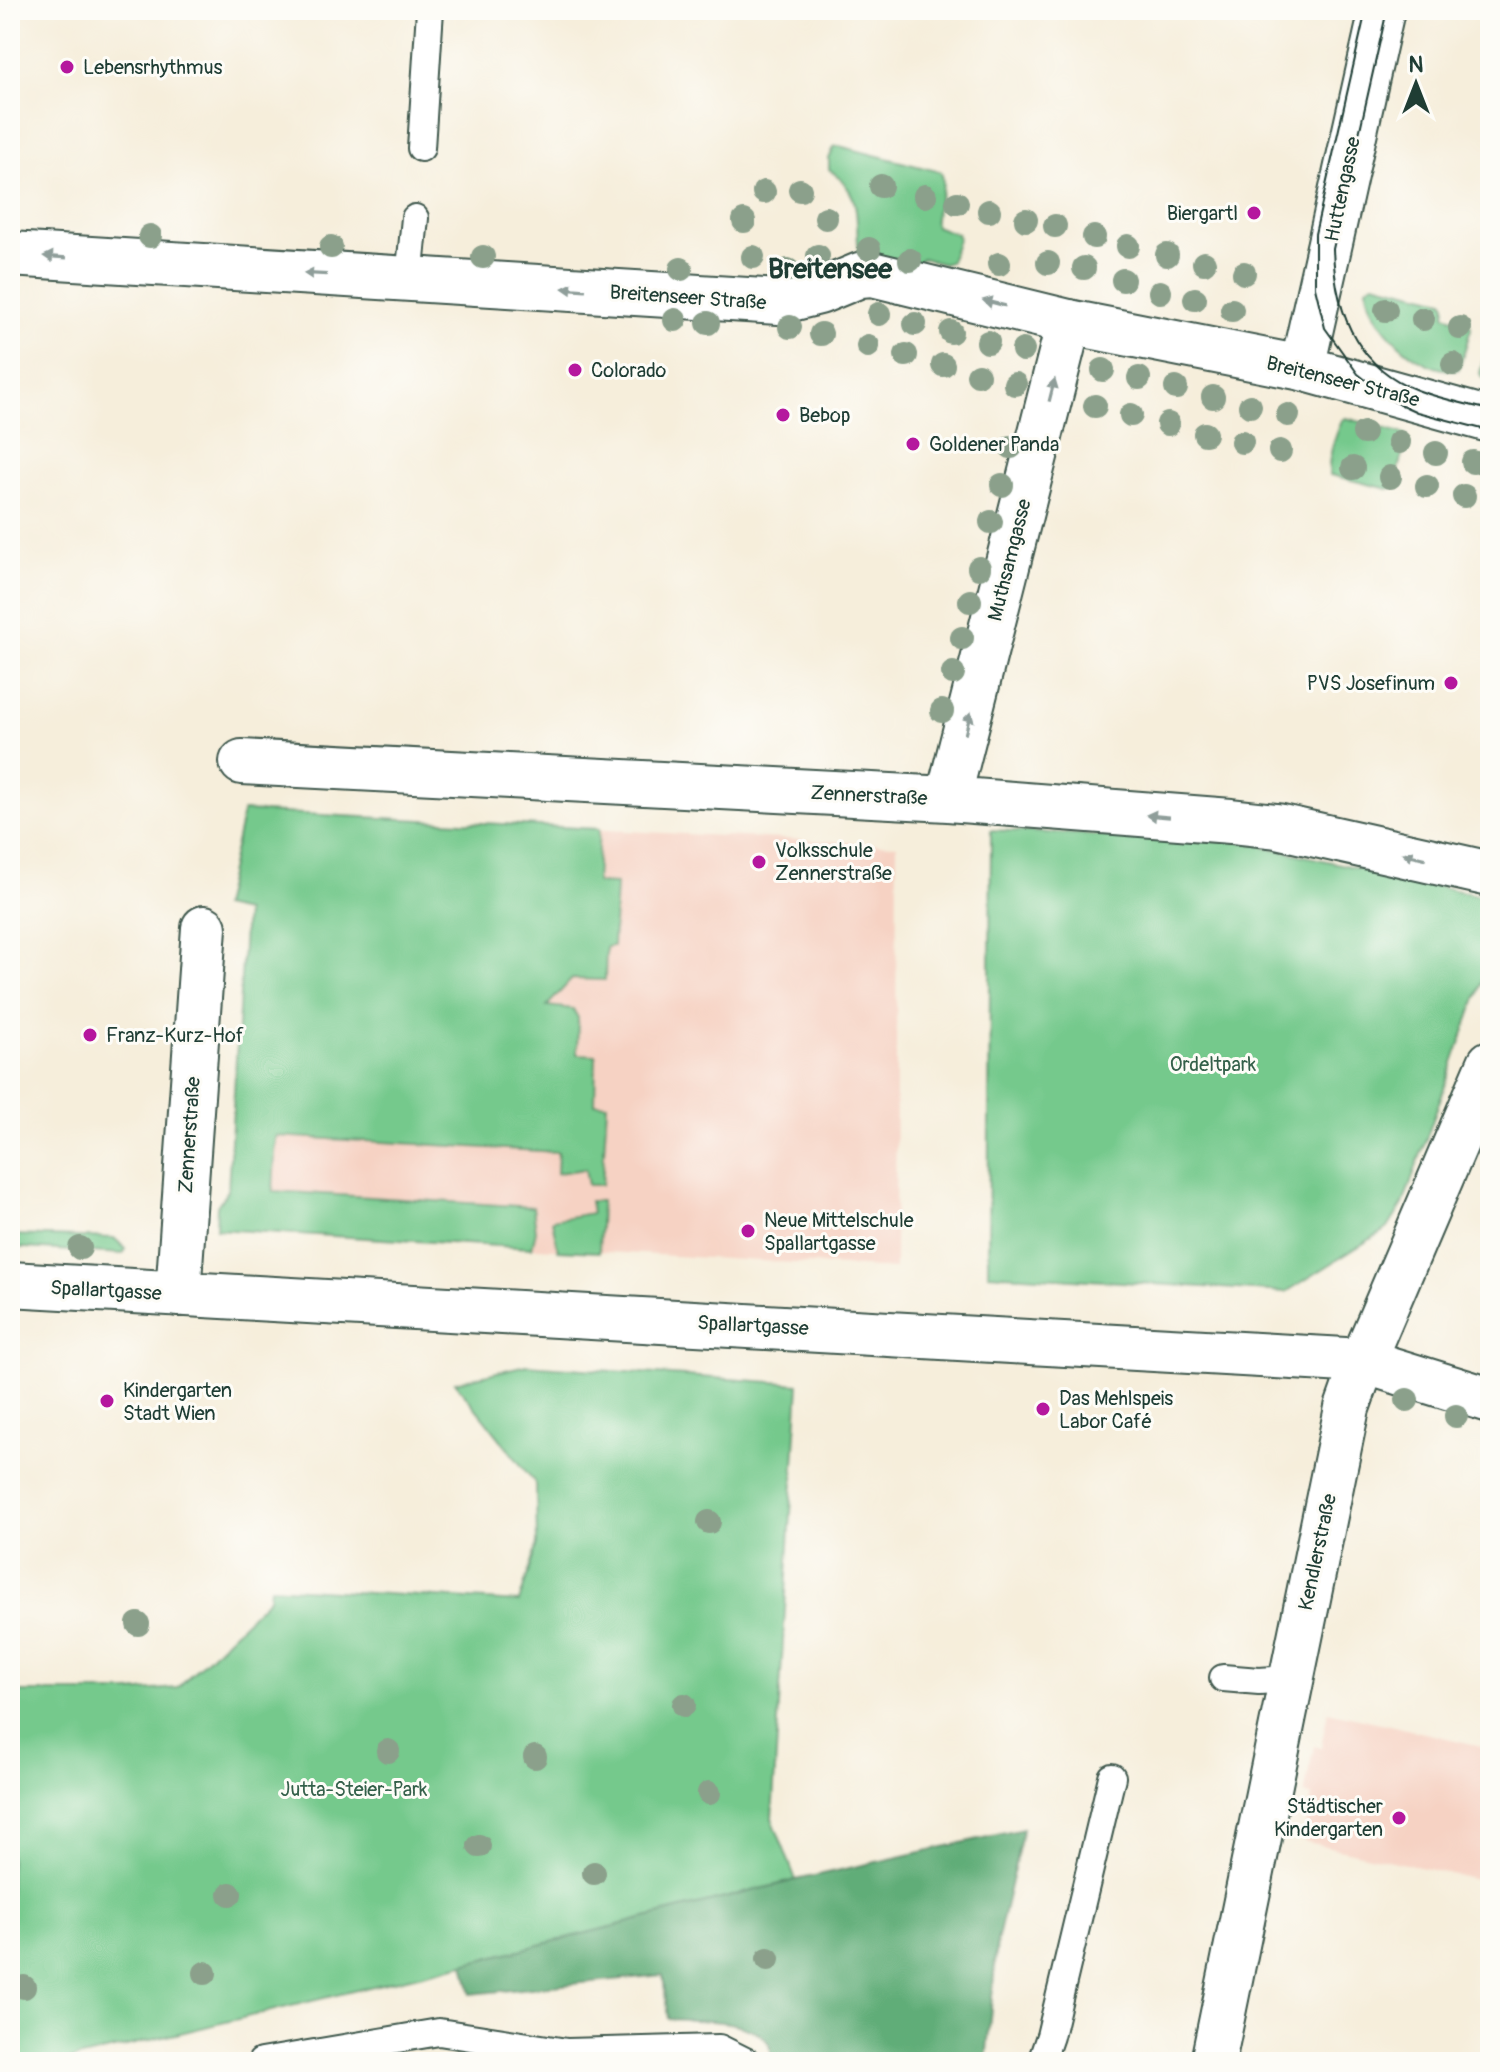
<svg xmlns="http://www.w3.org/2000/svg" width="1500" height="2072" viewBox="0 0 1500 2072" font-family="Pangolin,sans-serif">
  <rect width="100%" height="100%" fill="#fdfcf7"/>
  <filter id="ink" filterUnits="userSpaceOnUse"><feTurbulence type="fractalNoise" baseFrequency=".0125" numOctaves="2"/><feDisplacementMap in="SourceGraphic" scale="16" xChannelSelector="R" yChannelSelector="G"/><feConvolveMatrix kernelMatrix="1 2 1 2 8 2 1 2 1" color-interpolation-filters="sRGB"/></filter>
  <filter id="wash" filterUnits="userSpaceOnUse"><feTurbulence type="fractalNoise" baseFrequency=".006" numOctaves="4" result="noise"/><feDisplacementMap in="SourceGraphic" scale="32" xChannelSelector="R" yChannelSelector="G"/><feGaussianBlur stdDeviation="1.8" result="paint"/><feColorMatrix in="noise" values="0 0 0 0 0 0 0 0 0 0 0 0 0 0 0 0 0 1.4 0 .05"/><feComposite in="paint" operator="in"/></filter>
  <g filter="url(#wash)">
    <rect width="100%" height="100%" fill="#f6eedb"/>
    <!-- built -->
    <path fill="#f6d2c3" d="M243,811L897,845L895,1269L216,1229L217,1206L228,1190L245,912L222,907Z
      M1328,1711L1490,1748V1883L1303,1841L1312,1796L1304,1795L1314,1746L1321,1748Z"/>
    <!-- green -->
    <path fill="#75c98c" stroke="#4a8360" stroke-width="2" d="M839,146L941,172C948,190 932,208 935,226L957,234L958,239L950,262L943,264L922,258L917,264L859,253C854,215 865,197 829,169V159L834,147Z
      M1374,283L1443,300L1446,304L1445,315L1470,324L1471,329L1459,369C1422,377 1367,323 1367,287Z
      M1490,334V380L1482,378L1480,373Z
      M1346,418L1405,434L1407,437L1393,487L1388,489L1330,475C1326,460 1336,435 1342,420Z
      M243,811L599,829L596,883L616,884L613,946L606,947L605,980L572,979L547,1006L573,1009L578,1018L577,1054L596,1055L595,1103L607,1104L602,1185H588L585,1169L557,1173L558,1152L276,1136L273,1191L533,1207L536,1231L532,1248L216,1229L217,1206L228,1190L245,912L222,907Z
      M991,830L1244,842L1490,898V959L1403,1204L1388,1228L1286,1292L988,1274Z
      M590,1201H601L599,1252L558,1250L552,1220L592,1213Z
      M10,1235L114,1238L126,1249L123,1254L10,1247Z
      M526,1365L799,1384L772,1818L796,1880L464,1964L61,2062H10V1692H129L177,1688L269,1598L270,1587L519,1602L537,1544L536,1484L455,1382Z"/>
    <!-- forest -->
    <path fill="#60ad78" stroke="#407556" stroke-width="2" d="M1023,1829L997,1942L986,2062H773C772,2057 771,2048 769,2044C753,2017 694,2021 668,2019L663,1975L471,1994L464,1964L796,1880Z"/>
  </g>
  <g filter="url(#ink)">
    <g fill="none" stroke-linecap="round" stroke-linejoin="round">
      <defs>
        <path id="service" d="M421,148L430,10
          M409,279L415,218
          M1223,1678L1259,1681L1291,1679
          M261,2062L439,2032L567,2052L719,2048L747,2062
          M1041,2062L1050,2036L1112,1777"/>
        <path id="minor" d="M242,762L948,799L1231,821L1277,826L1490,874
          M948,799L1069,322
          M10,1284L1363,1361L1490,1400
          M178,1294L204,928"/>
        <path id="tertiary" d="M10,254L779,302L819,292L860,275L872,274L1069,322L1302,368L1490,420
          M1302,368L1382,10
          M1213,2062L1347,1408L1369,1346L1490,1063"/>
      </defs>
      <!-- service casing -->
      <use href="#service" stroke="#3f584d" stroke-width="30"/>
      <!-- minor casing -->
      <use href="#minor" stroke="#3f584d" stroke-width="48"/>
      <!-- tertiary casing -->
      <use href="#tertiary" stroke="#3f584d" stroke-width="48"/>
      <!-- service -->
      <use href="#service" stroke="#fff" stroke-width="26"/>
      <!-- minor -->
      <use href="#minor" stroke="#fff" stroke-width="44"/>
      <!-- tertiary -->
      <use href="#tertiary" stroke="#fff" stroke-width="44"/>
      <!-- tram -->
      <path stroke="#1f3d34" stroke-width="2" d="M1366,10L1315,234V287L1325,328L1358,374L1393,401L1417,412L1490,431
        M1387,10L1333,249C1335,310 1355,366 1417,390C1441,399 1466,404 1490,410"/>
    </g>
    <!-- trees -->
    <g fill="#8ba08b">
      <circle cx="881" cy="186" r="12"/>
      <circle cx="800" cy="190" r="12"/>
      <circle cx="764" cy="192" r="12"/>
      <circle cx="925" cy="196" r="12"/>
      <circle cx="957" cy="203" r="12"/>
      <circle cx="989" cy="211" r="12"/>
      <circle cx="826" cy="218" r="12"/>
      <circle cx="1026" cy="220" r="12"/>
      <circle cx="744" cy="221" r="12"/>
      <circle cx="1055" cy="226" r="12"/>
      <circle cx="150" cy="236" r="12"/>
      <circle cx="1094" cy="237" r="12"/>
      <circle cx="1128" cy="246" r="12"/>
      <circle cx="331" cy="247" r="12"/>
      <circle cx="869" cy="249" r="12"/>
      <circle cx="1167" cy="255" r="12"/>
      <circle cx="818" cy="256" r="12"/>
      <circle cx="483" cy="257" r="12"/>
      <circle cx="753" cy="257" r="12"/>
      <circle cx="910" cy="260" r="12"/>
      <circle cx="1048" cy="263" r="12"/>
      <circle cx="1204" cy="263" r="12"/>
      <circle cx="999" cy="264" r="12"/>
      <circle cx="1084" cy="268" r="12"/>
      <circle cx="681" cy="269" r="12"/>
      <circle cx="788" cy="270" r="12"/>
      <circle cx="1244" cy="273" r="12"/>
      <circle cx="1123" cy="280" r="12"/>
      <circle cx="1160" cy="292" r="12"/>
      <circle cx="1195" cy="299" r="12"/>
      <circle cx="1232" cy="310" r="12"/>
      <circle cx="1386" cy="310" r="12"/>
      <circle cx="879" cy="314" r="12"/>
      <circle cx="1423" cy="319" r="12"/>
      <circle cx="675" cy="320" r="12"/>
      <circle cx="708" cy="323" r="12"/>
      <circle cx="915" cy="324" r="12"/>
      <circle cx="790" cy="327" r="12"/>
      <circle cx="1460" cy="328" r="12"/>
      <circle cx="951" cy="332" r="12"/>
      <circle cx="821" cy="334" r="12"/>
      <circle cx="988" cy="342" r="12"/>
      <circle cx="868" cy="346" r="12"/>
      <circle cx="1023" cy="350" r="12"/>
      <circle cx="906" cy="355" r="12"/>
      <circle cx="1453" cy="364" r="12"/>
      <circle cx="943" cy="365" r="12"/>
      <circle cx="1103" cy="370" r="12"/>
      <circle cx="978" cy="375" r="12"/>
      <circle cx="1139" cy="378" r="12"/>
      <circle cx="1015" cy="384" r="12"/>
      <circle cx="1176" cy="388" r="12"/>
      <circle cx="1213" cy="397" r="12"/>
      <circle cx="1095" cy="406" r="12"/>
      <circle cx="1250" cy="406" r="12"/>
      <circle cx="1131" cy="415" r="12"/>
      <circle cx="1288" cy="415" r="12"/>
      <circle cx="1168" cy="424" r="12"/>
      <circle cx="1364" cy="433" r="12"/>
      <circle cx="1205" cy="434" r="12"/>
      <circle cx="1242" cy="442" r="12"/>
      <circle cx="1399" cy="442" r="12"/>
      <circle cx="1011" cy="447" r="12"/>
      <circle cx="1280" cy="451" r="12"/>
      <circle cx="1436" cy="453" r="12"/>
      <circle cx="1473" cy="462" r="12"/>
      <circle cx="1353" cy="468" r="12"/>
      <circle cx="1390" cy="477" r="12"/>
      <circle cx="1002" cy="485" r="12"/>
      <circle cx="1427" cy="486" r="12"/>
      <circle cx="1464" cy="496" r="12"/>
      <circle cx="991" cy="522" r="12"/>
      <circle cx="979" cy="568" r="12"/>
      <circle cx="970" cy="601" r="12"/>
      <circle cx="962" cy="638" r="12"/>
      <circle cx="953" cy="673" r="12"/>
      <circle cx="942" cy="711" r="12"/>
      <circle cx="80" cy="1248" r="12"/>
      <circle cx="1407" cy="1400" r="12"/>
      <circle cx="1456" cy="1416" r="12"/>
      <circle cx="709" cy="1522" r="12"/>
      <circle cx="138" cy="1624" r="12"/>
      <circle cx="684" cy="1705" r="12"/>
      <circle cx="388" cy="1751" r="12"/>
      <circle cx="535" cy="1757" r="12"/>
      <circle cx="709" cy="1793" r="12"/>
      <circle cx="479" cy="1846" r="12"/>
      <circle cx="594" cy="1873" r="12"/>
      <circle cx="230" cy="1894" r="12"/>
      <circle cx="768" cy="1959" r="12"/>
      <circle cx="205" cy="1973" r="12"/>
      <circle cx="24" cy="1987" r="12"/>
    </g>
    <!-- one-way arrows -->
    <defs><path id="oneway-solid" d="M-6-.8H1V-3.2L6.5 0L1 3.2V.8H-6Z" transform="scale(2)"/></defs>
    <g fill="#8f9e9a">
      <use href="#oneway-solid" transform="translate(55 257) rotate(-176)"/>
      <use href="#oneway-solid" transform="translate(315 274) rotate(-177)"/>
      <use href="#oneway-solid" transform="translate(574 289) rotate(-176)"/>
      <use href="#oneway-solid" transform="translate(994 303) rotate(-166)"/>
      <use href="#oneway-solid" transform="translate(1052 390) rotate(-76)"/>
      <use href="#oneway-solid" transform="translate(968 723) rotate(-76)"/>
      <use href="#oneway-solid" transform="translate(1158 816) rotate(-175)"/>
      <use href="#oneway-solid" transform="translate(1414 856) rotate(-167)"/>
    </g>
  </g>
  <!-- markers -->
  <g fill="#b5179e" stroke="#fdfcf7" stroke-width="3">
    <circle cx="67" cy="67" r="8"/>
    <circle cx="1254" cy="213" r="8"/>
    <circle cx="575" cy="370" r="8"/>
    <circle cx="783" cy="415" r="8"/>
    <circle cx="913" cy="444" r="8"/>
    <circle cx="1451" cy="683" r="8"/>
    <circle cx="759" cy="862" r="8"/>
    <circle cx="90" cy="1035" r="8"/>
    <circle cx="748" cy="1231" r="8"/>
    <circle cx="107" cy="1401" r="8"/>
    <circle cx="1043" cy="1409" r="8"/>
    <circle cx="1399" cy="1818" r="8"/>
  </g>
  <g text-anchor="middle" stroke-width="6" stroke-linejoin="round" paint-order="stroke">
    <!-- poi labels -->
    <g font-size="20" fill="#1f3d34" stroke="#fdfcf7" text-anchor="start">
      <text x="83" y="74">Lebensrhythmus</text>
      <text x="1238" y="220" text-anchor="end">Biergartl</text>
      <text x="591" y="377">Colorado</text>
      <text x="799" y="422">Bebop</text>
      <text x="929" y="451">Goldener Panda</text>
      <text x="1435" y="690" text-anchor="end">PVS Josefinum</text>
      <text x="775" y="857">Volksschule<tspan x="775" dy="23">Zennerstraße</tspan></text>
      <text x="106" y="1042">Franz-Kurz-Hof</text>
      <text x="764" y="1227">Neue Mittelschule<tspan x="764" dy="23">Spallartgasse</tspan></text>
      <text x="123" y="1397">Kindergarten<tspan x="123" dy="23">Stadt Wien</tspan></text>
      <text x="1059" y="1405">Das Mehlspeis<tspan x="1059" dy="23">Labor Café</tspan></text>
      <text x="1383" y="1813" text-anchor="end">Städtischer<tspan x="1383" dy="23">Kindergarten</tspan></text>
    </g>
    <!-- street labels -->
    <g font-size="20" fill="#1f3d34" stroke="#fdfcf7">
      <text transform="translate(1342 189) rotate(-78)" y="7">Huttengasse</text>
      <text transform="translate(688 297) rotate(4)" y="7">Breitenseer Straße</text>
      <text transform="translate(1343 381) rotate(14)" y="7">Breitenseer Straße</text>
      <text transform="translate(1009 560) rotate(-76)" y="7">Muthsamgasse</text>
      <text transform="translate(869 795) rotate(3)" y="7">Zennerstraße</text>
      <text transform="translate(189 1135) rotate(-86)" y="7">Zennerstraße</text>
      <text transform="translate(106 1290) rotate(3)" y="7">Spallartgasse</text>
      <text transform="translate(753 1325) rotate(3)" y="7">Spallartgasse</text>
      <text transform="translate(1317 1552) rotate(-78)" y="7">Kendlerstraße</text>
    </g>
    <!-- park labels -->
    <g font-size="20" fill="#34604a" stroke="#fdfcf7">
      <text x="1213" y="1071">Ordeltpark</text>
      <text x="354" y="1796">Jutta-Steier-Park</text>
    </g>
    <!-- district labels -->
    <g font-size="28" font-weight="bold" fill="#1f3d34" stroke="#fdfcf7">
      <text x="830" y="278">Breitensee</text>
    </g>
  </g>
  <!-- margin -->
  <rect width="1500" height="2072" fill="none" stroke="#fdfcf7" stroke-width="40"/>
  <!-- north arrow -->
  <g transform="translate(1416 84)" stroke="#fdfcf7" stroke-width="6" paint-order="stroke">
  <path d="M0-6L14 30L0 20L-14 30Z" fill="#1f3d34"/>
  <text y="-12" font-size="22" font-weight="bold" text-anchor="middle" fill="#1f3d34">N</text>
  </g>
</svg>
